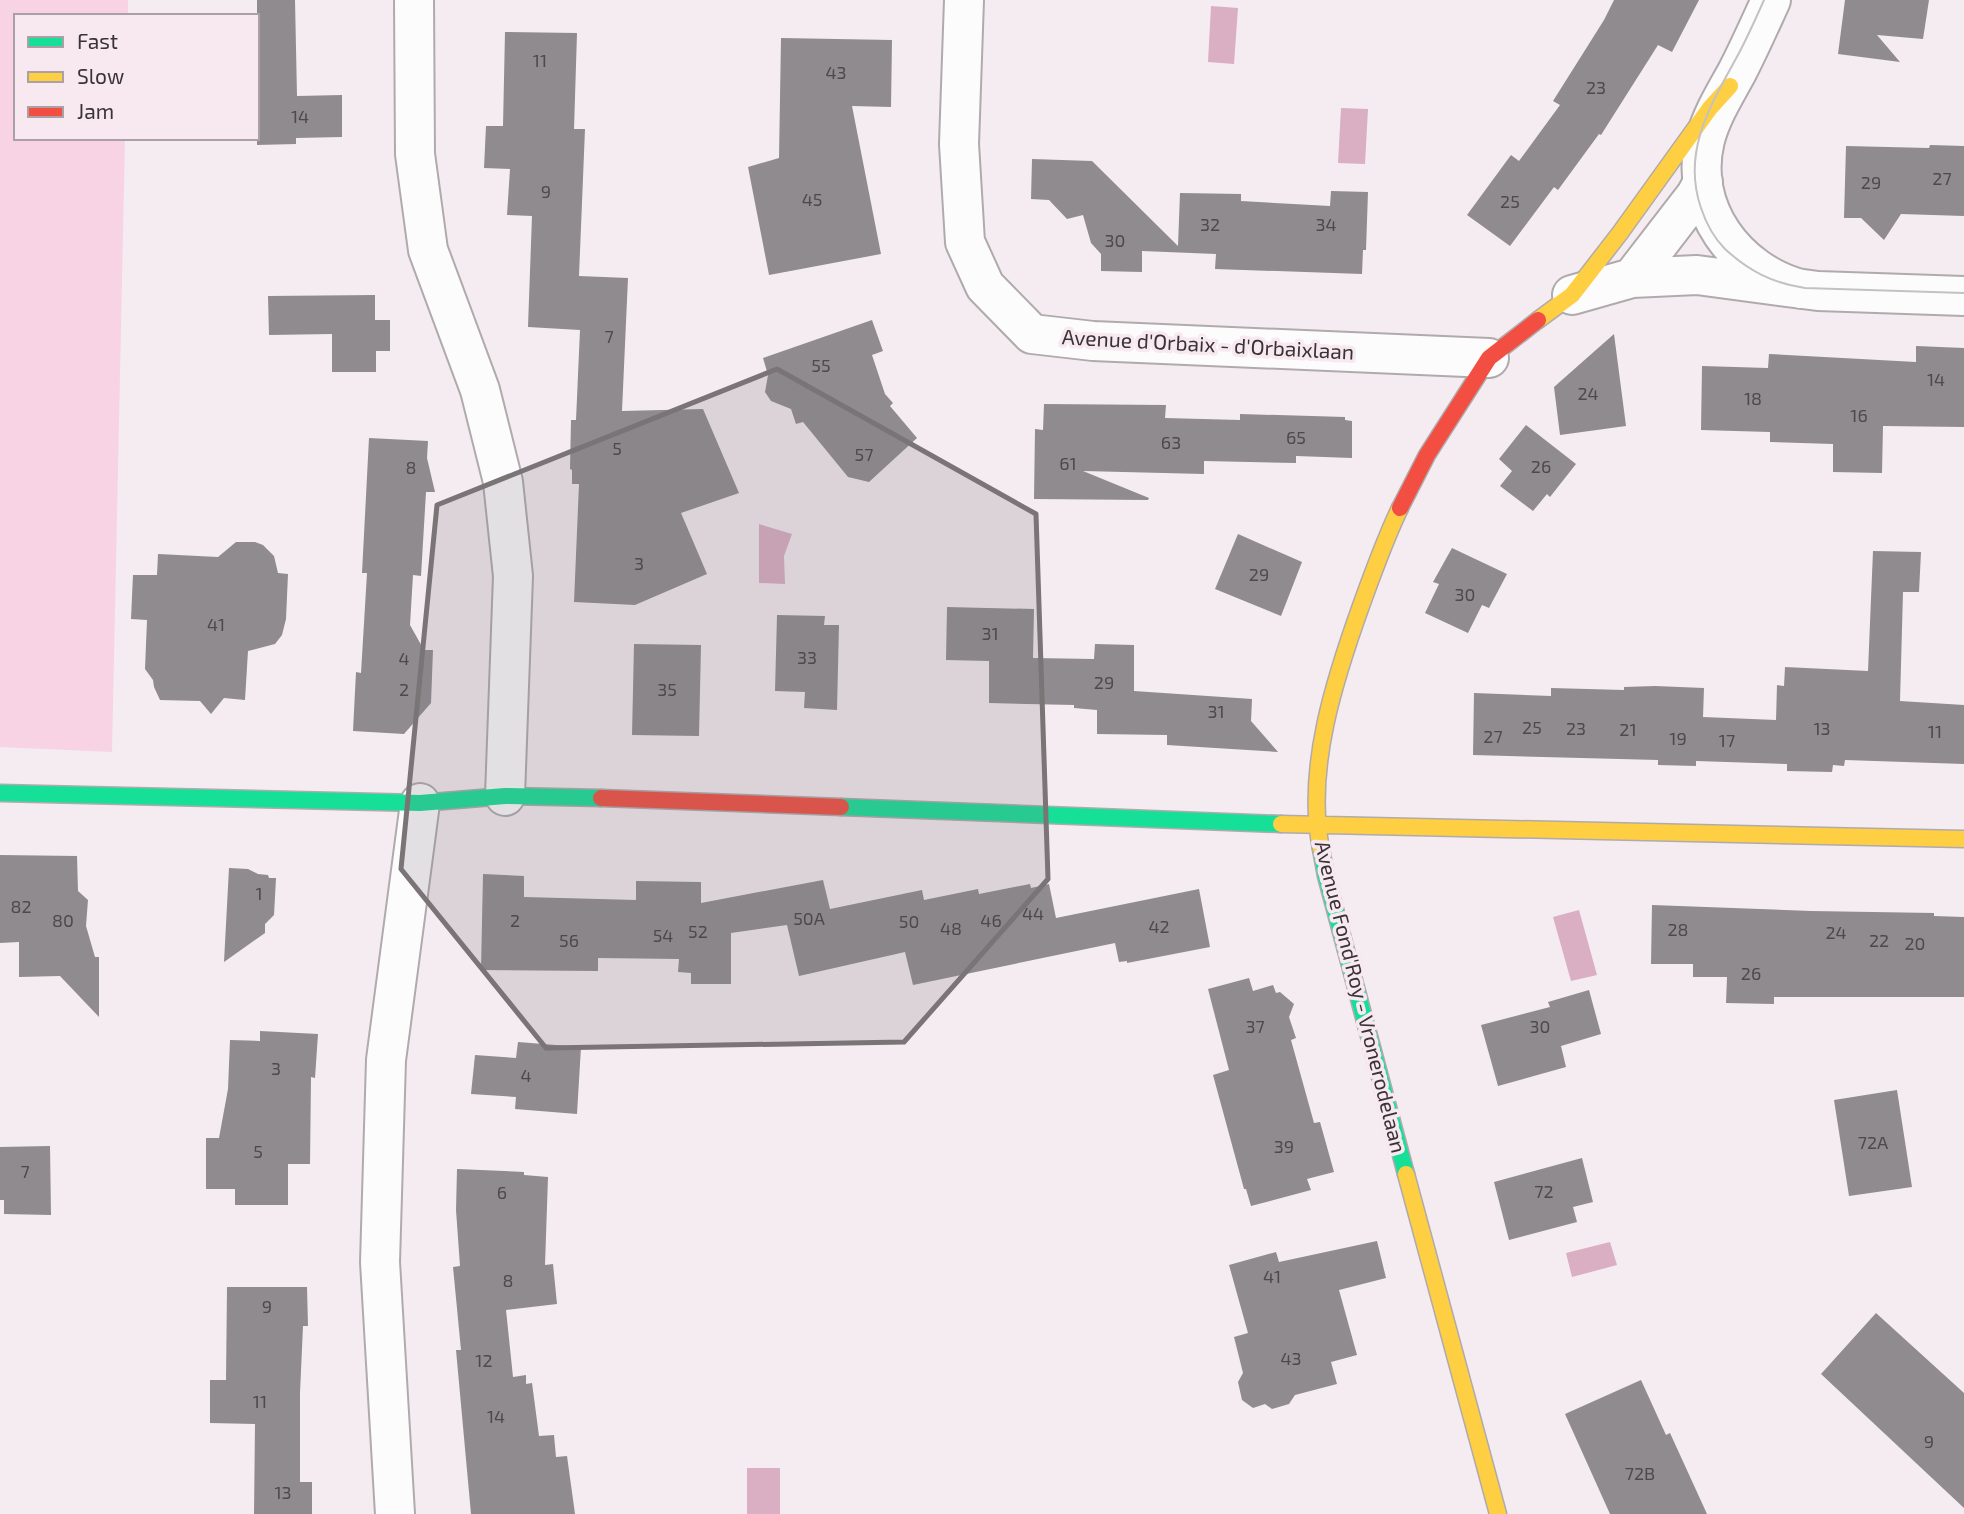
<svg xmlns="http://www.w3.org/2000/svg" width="1964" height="1514" viewBox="0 0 1964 1514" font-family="'Exo 2',sans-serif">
  <rect width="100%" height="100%" fill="#f4ecf0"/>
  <!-- green -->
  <path fill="#f8d3e4" d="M0,0H128V16H16V138H125L112,752L0,747Z"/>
  <!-- water -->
  <path fill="#daaec3" d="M1211,6L1238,8L1234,64L1208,62Z
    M1341,108L1368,109L1365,164L1338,163Z
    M759,524L792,534L784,556L785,584L759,583Z
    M1579,910L1597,975L1571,981L1553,917Z
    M1610,1242L1617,1265L1572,1277L1566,1253Z
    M747,1468H780V1514H747Z"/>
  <!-- building -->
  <path fill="#908b8e" d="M257,0H295L297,96L342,95V137L296,138V144L257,145Z
    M1614,0H1699L1672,52L1658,45L1601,135L1599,134L1558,190L1554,187L1510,246L1467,215L1511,155L1519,161L1560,105L1553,101L1604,20Z
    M1845,0H1929L1923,39L1877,35L1900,62L1838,54Z
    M505,32L577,33L574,129H585L579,276L628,278L622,411L703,409L739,493L681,513L707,574L635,605L574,602L579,484H572V470L570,469L571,420H576L580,330L528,327L532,216L507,215L510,169L484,168L486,126H503Z
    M781,38L892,40L891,107L852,106L881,254L769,275L748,167L779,158Z
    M1930,145L1964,146V216L1901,214L1884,240L1861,218H1844L1846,146L1929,148Z
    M1032,159L1092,161L1178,246L1180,193L1241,194V201L1330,206L1331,191L1368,192L1366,250H1363L1362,274L1215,269L1216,254L1142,251V272L1101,271V254L1091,243L1083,215L1067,219L1049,200L1031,199Z
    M375,295V320H390V351H376V372H332V334L269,335L268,296Z
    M872,320L883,351L872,355L885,394L893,403L890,406L917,438L869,482L848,477L803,422L796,424L791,409L771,401L765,392L768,375L763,358Z
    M1614,334L1626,426L1560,435L1554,387Z
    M1916,346L1964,348V427L1883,426L1882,473L1833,472V444L1770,442V432L1701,430L1702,366L1768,368L1769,354L1916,362Z
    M1044,404L1166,405L1165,418L1240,420V414L1345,417V420L1352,421V458L1296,456V463L1204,461V474L1083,471L1149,498L1148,500L1034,499L1035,429L1043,430Z
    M1526,425L1576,464L1550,497L1547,494L1533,511L1500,486L1512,471L1499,459Z
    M369,438L428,441L427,458L435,492H426L421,576L413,575L410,625L424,650H433L431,703L404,734L353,731L356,672L361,673L367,573H362Z
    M1238,534L1302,562L1281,616L1215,589Z
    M236,542H255L263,545L274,556L278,573L288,574L286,619L282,635L275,644L248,651L245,700L224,698L211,714L200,701L160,700L154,687L153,680L145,669L147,620L131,619L133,575H157L158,554L218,557Z
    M1452,548L1507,574L1489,608L1482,605L1468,633L1425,613L1439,584L1433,582Z
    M1873,551L1921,552L1919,592H1903L1900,701L1964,705V764L1845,760L1844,766L1833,765L1832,772L1787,771V764L1696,761V766L1658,765V760L1473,755L1474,693L1551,696V688L1624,690V687L1655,686L1704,688L1703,717L1776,720L1777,685L1784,686L1785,667L1868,671Z
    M947,607L1034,609L1033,658L1094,659L1095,644L1134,645V691L1252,699L1251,721L1278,752L1167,745V735L1097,734V710L1074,708V705L989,703V661L946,660Z
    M777,615L825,616L824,625H839L837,710L804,708L805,692L775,691Z
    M634,644L701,645L699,736L632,735Z
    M0,855L77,856L78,891L88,900L86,926L95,957H99V1017L60,976L19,977V942L0,943Z
    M229,868L248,869L258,874L268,875L269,878H276L274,915L265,924V933L224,962Z
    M483,874L524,876V897L636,900V881L701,882V903L823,880L830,909L922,890L924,900L978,889L979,894L1030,884L1031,888L1049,884L1056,918L1199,889L1210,947L1127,963V961L1119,962L1115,943L913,985L905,952L799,976L787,925L731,933V984H691V973L678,972L679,959L598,958V971L481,970Z
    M1652,905L1811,911L1934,913V916L1964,917V997H1774V1004L1726,1003L1727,977H1693V964H1651Z
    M1249,978L1253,991L1273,985L1276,993L1280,992L1294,1004L1289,1017L1296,1038L1291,1040L1314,1123L1320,1122L1334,1172L1307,1179L1311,1190L1251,1206L1246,1189H1244L1213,1075L1229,1070L1208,989Z
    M1589,990L1601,1034L1561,1046L1566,1067L1498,1086L1481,1025L1550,1007L1548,1002Z
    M260,1031L318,1034L315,1078L311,1077L310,1164H288V1205H235V1189H206V1138H219L228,1089L230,1040L260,1041Z
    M518,1042L581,1047L577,1114L515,1109L516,1097L471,1094L475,1055L516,1058Z
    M1897,1090L1912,1187L1849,1196L1834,1100Z
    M50,1146L51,1215L4,1214V1200H0V1147Z
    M1582,1158L1593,1202L1573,1207L1577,1222L1509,1240L1494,1182Z
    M457,1169L524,1172V1175L548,1177L545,1265L553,1264L557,1304L506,1310L513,1377L526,1375V1384L532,1383L539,1436L554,1435L556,1457L567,1456L575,1514H471L456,1350H461L453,1267L460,1266L456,1210Z
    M1377,1241L1386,1278L1339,1290L1357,1355L1331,1362L1337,1384L1295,1395L1289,1404L1272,1409L1265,1404L1253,1408L1242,1400L1238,1382L1243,1373L1234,1337L1248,1333L1229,1265L1276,1252L1279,1262Z
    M227,1287H307L308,1326H303L300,1393V1482H312V1514H254L255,1424L210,1423V1380H226Z
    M1876,1313L1964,1393V1508L1821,1374Z
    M1641,1380L1666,1435L1670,1433L1707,1514H1610L1565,1414Z"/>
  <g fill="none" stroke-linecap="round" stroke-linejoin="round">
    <defs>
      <path id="street" d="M414,0L415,154L428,250L480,390L503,482L513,576L505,796
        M964,0L959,144L965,242L985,286L1032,334L1093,341L1489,358
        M1771,0C1760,24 1749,49 1737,72C1725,94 1711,116 1705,140C1688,208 1736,272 1801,289
        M1632,278L1697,275L1818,291L1964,296
        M1572,295L1632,278L1696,195L1703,182
        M395,1514L380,1262L386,1060L420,803"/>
      <path id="fast" d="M0,793L420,803L505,796L601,798
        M841,807L1281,824
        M1321,849L1326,876L1406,1174"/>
      <path id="slow" d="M1538,320L1572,295L1620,233L1710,108L1730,86
        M1281,824L1964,839
        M1321,849C1305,769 1335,678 1362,603C1374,570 1385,539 1400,508
        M1406,1174L1498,1514"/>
      <path id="jam" d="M1400,508L1427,455L1489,358L1538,320
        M601,798L841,807"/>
    </defs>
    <!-- street casing -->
    <use href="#street" stroke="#b0aaad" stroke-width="42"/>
    <!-- fast casing -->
    <use href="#fast" stroke="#b0aaad" stroke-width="19"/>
    <!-- slow casing -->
    <use href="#slow" stroke="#b0aaad" stroke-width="19"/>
    <!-- jam casing -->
    <use href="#jam" stroke="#b0aaad" stroke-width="19"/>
    <!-- street -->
    <use href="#street" stroke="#fdfcfd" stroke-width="38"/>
    <!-- fast -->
    <use href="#fast" stroke="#16e098" stroke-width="16"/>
    <!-- slow -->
    <use href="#slow" stroke="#ffcf43" stroke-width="16"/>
    <!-- jam -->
    <use href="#jam" stroke="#f24e42" stroke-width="16"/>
    <!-- tram -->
    <path stroke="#c3c1c1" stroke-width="2" d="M1764,0C1756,18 1748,36 1739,53C1712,103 1681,150 1701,208C1706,223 1713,237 1725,249C1749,271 1772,283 1805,288L1964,293"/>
  </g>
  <!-- marked area -->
  <path fill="#7a7476" fill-opacity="0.2" stroke="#7a7476" stroke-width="5" stroke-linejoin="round" d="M777,369L1036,514L1048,879L904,1042L546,1048L401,869L437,505Z"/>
  <g text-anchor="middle" stroke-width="7" stroke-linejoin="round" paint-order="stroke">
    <!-- number labels -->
    <g font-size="18" fill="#4e494b">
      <text x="540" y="67">11</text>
      <text x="836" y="79">43</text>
      <text x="1596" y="94">23</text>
      <text x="300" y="123">14</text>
      <text x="1942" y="185">27</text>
      <text x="1871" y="189">29</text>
      <text x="546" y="198">9</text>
      <text x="812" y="206">45</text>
      <text x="1510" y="208">25</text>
      <text x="1210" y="231">32</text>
      <text x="1326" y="231">34</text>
      <text x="1115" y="247">30</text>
      <text x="609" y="343">7</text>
      <text x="821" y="372">55</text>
      <text x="1936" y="386">14</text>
      <text x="1588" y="400">24</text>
      <text x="1753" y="405">18</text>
      <text x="1859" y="422">16</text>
      <text x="1296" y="444">65</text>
      <text x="1171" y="449">63</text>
      <text x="617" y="455">5</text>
      <text x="864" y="461">57</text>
      <text x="1068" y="470">61</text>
      <text x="1541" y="473">26</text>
      <text x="411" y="474">8</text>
      <text x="639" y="570">3</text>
      <text x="1259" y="581">29</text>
      <text x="1465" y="601">30</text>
      <text x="216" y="631">41</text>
      <text x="990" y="640">31</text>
      <text x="807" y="664">33</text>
      <text x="404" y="665">4</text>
      <text x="1104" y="689">29</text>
      <text x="404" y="696">2</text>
      <text x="667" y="696">35</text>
      <text x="1216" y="718">31</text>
      <text x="1532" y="734">25</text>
      <text x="1576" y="735">23</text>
      <text x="1822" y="735">13</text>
      <text x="1628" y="736">21</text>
      <text x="1935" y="738">11</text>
      <text x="1493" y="743">27</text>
      <text x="1678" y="745">19</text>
      <text x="1727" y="747">17</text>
      <text x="259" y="900">1</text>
      <text x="21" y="913">82</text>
      <text x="1033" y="920">44</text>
      <text x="809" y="925">50A</text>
      <text x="63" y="927">80</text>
      <text x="515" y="927">2</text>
      <text x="991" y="927">46</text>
      <text x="909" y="928">50</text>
      <text x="1159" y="933">42</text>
      <text x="951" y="935">48</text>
      <text x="1678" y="936">28</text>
      <text x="698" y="938">52</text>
      <text x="1836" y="939">24</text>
      <text x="663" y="942">54</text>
      <text x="569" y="947">56</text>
      <text x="1879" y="947">22</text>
      <text x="1915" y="950">20</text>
      <text x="1751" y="980">26</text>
      <text x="1255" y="1033">37</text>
      <text x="1540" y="1033">30</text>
      <text x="276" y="1075">3</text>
      <text x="526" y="1082">4</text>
      <text x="1873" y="1149">72A</text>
      <text x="1284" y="1153">39</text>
      <text x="258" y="1158">5</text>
      <text x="25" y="1178">7</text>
      <text x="1544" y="1198">72</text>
      <text x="502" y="1199">6</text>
      <text x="1272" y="1283">41</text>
      <text x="508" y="1287">8</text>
      <text x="267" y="1313">9</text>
      <text x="1291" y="1365">43</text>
      <text x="484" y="1367">12</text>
      <text x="260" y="1408">11</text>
      <text x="496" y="1423">14</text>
      <text x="1929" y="1448">9</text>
      <text x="1640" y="1480">72B</text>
      <text x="283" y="1499">13</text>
    </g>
    <!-- street labels -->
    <g font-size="21" fill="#383335" stroke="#f8e8ef">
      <text transform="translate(1208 345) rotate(3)" y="7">Avenue d'Orbaix - d'Orbaixlaan</text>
      <text transform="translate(1360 997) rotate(76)" y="7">Avenue Fond'Roy - Vronerodelaan</text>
    </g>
  </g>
  <!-- legend -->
  <rect x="14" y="14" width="245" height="126" fill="#f8e8ef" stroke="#aba0a5" stroke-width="2"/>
  <rect x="28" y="37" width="35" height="10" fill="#16e098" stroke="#aba0a5" stroke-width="2"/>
  <text x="77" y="49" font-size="21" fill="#383335">Fast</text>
  <rect x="28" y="72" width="35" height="10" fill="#ffcf43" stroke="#aba0a5" stroke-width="2"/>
  <text x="77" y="84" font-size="21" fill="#383335">Slow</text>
  <rect x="28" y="107" width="35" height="10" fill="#f24e42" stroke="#aba0a5" stroke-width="2"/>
  <text x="77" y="119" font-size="21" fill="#383335">Jam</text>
</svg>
